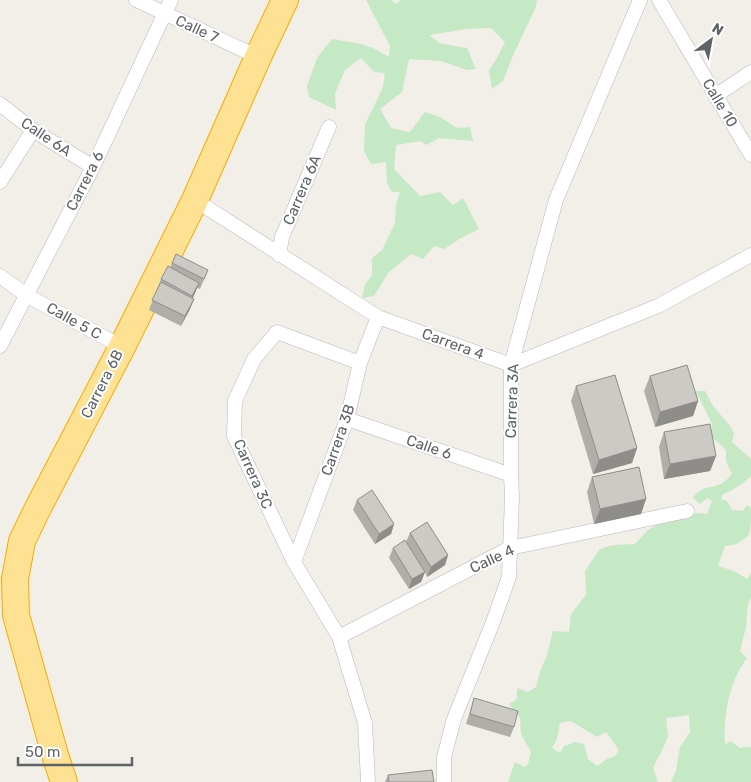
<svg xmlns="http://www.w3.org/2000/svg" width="751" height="782" viewBox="0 0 751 782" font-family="Rubik,sans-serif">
  <rect width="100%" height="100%" fill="#f1efe8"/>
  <!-- green -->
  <path fill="#c5e8c5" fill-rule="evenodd" d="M366,0H390L397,4L400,0H537L536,7L514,53L503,81L492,89L489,70L496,60L505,42L491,28L467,29L429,35L439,43L467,48L476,69L467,70L441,61L409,59L402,92L380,109L391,128L410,132L425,112L440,117L457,128L470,127L473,141L439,138L426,145L421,141L396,145L394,169L420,196L440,192L453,205L463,198L479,229L461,238L444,249L434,246L423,259L411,254L388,273L374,296L362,298L365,285L372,275V258L382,250L395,223L396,204L400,192H392L387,183L386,162L371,164L364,151L365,125L383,87L385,73L374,72L361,58L345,70L335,93L336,110L309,97L307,86L317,58L332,39L361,44L373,48L389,57L390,46Z
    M694,391H705L713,406L731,427L734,434L732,442L751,459V476C742,484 734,490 723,494L721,499L727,501L732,510L743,511L747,505L751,508V520L749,535L737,544L725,546L718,566L734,571L747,579L751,573V598L748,604L746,627L740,651L747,658C729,682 723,715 725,745L730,741L740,748L745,747H751V782H671L676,771L680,747L690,732L689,715L666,718L668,736L661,753L653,767L658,782H508L515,762L525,767L528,764L531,752L521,734L520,718L509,704L517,699V688L528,692L536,687L540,672L547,655L553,631L569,632L571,614L586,595L585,571L600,549L613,545L635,544L648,530L660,523L675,519H687L696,513L707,514L712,501L707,498L700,504L693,498C703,484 711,490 722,483C726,481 729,477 732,474L726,461V450L712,437V424L700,399ZM571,721L597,737L606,732L619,750L615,756L607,759L597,766L588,759L584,744L575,742L564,746L560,753L552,748L557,739L560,723Z"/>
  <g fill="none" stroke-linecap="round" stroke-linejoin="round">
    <defs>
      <path id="street" d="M136,0L258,57
        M659,0L751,155
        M715,96L751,72
        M0,104L33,130L93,167
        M0,182L33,130
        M195,200L378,317L511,365L658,306L751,255
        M279,255L282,237L329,127
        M0,276L26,295L122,347
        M0,346L93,167L171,0
        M360,363L277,332L254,359L235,401L234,436L294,562L339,637L365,723L368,782
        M347,419L511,475
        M294,562L347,419L360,363L378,317
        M339,637L510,548L687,511
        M444,782V757L454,719L493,622L509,577L512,497L511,475V365L556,200L640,0"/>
      <path id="highway" d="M64,782L55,755L16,615L15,579L22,541L38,508L122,347L195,200L258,57L285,0"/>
    </defs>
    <!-- street casing -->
    <use href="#street" stroke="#b5b8bc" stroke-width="15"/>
    <!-- highway casing -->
    <use href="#highway" stroke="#f9ab00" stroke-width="28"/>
    <!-- street -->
    <use href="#street" stroke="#fff" stroke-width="14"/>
    <!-- highway -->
    <use href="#highway" stroke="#fde293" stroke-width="26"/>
  </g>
  <!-- wall -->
  <path fill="#afaea9" d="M172,263L208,270L200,289L197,288L193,298L194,299L190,309L181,326L149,310L161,279L170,268Z
    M650,376L698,401L693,416L655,427L644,391Z
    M576,386L637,448L632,463L593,474L571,401Z
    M664,432L716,456L710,471L664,479L659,447Z
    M592,477L646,499L641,514L594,524L587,492Z
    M357,500L394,524L391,534L375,544L353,510Z
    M410,533L448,555L445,565L427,577L425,572L421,582L409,589L389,558L393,548L406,542Z
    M474,698L514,727L510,737L466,724Z
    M388,775L434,782H385Z"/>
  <!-- shaded-wall -->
  <path fill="#8f8d8a" d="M199,283L195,293L189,306L192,296Z
    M194,299L190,309L181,326L185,316Z
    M698,401L693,416L655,427L660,412Z
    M637,448L632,463L593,474L599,460Z
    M716,456L710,471L664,479L670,464Z
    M646,499L641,514L594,524L600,509Z
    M394,524L391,534L375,544L379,534Z
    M448,555L445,565L427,577L431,567Z
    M425,572L421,582L409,589L412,579Z"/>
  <!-- building -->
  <path fill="#cccac5" stroke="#8f8d8a" d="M176,254L208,270L204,279L172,263Z
    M168,266L199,283L192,296L161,279Z
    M161,282L194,299L185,316L152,300Z
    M687,365L698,401L660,412L650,376Z
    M615,375L637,448L599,460L576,386Z
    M710,424L716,456L670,464L664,432Z
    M639,467L646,499L600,509L592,477Z
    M372,490L394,524L379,534L357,500Z
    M427,522L448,555L431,567L410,533Z
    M405,540L425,572L412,579L393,548Z
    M474,698L518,711L514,727L470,714Z
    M432,770L434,782H389L388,775Z"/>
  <g text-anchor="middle" stroke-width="4" stroke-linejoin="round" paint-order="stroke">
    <!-- street labels -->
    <g font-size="15" fill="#5f6368" stroke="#fff">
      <text transform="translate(197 29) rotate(25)" y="5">Calle 7</text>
      <text transform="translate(720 103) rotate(59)" y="5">Calle 10</text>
      <text transform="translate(46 137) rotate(34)" y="5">Calle 6A</text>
      <text transform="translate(85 181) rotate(-63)" y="5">Carrera 6</text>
      <text transform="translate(302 190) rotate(-67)" y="5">Carrera 6A</text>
      <text transform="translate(74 321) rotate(29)" y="5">Calle 5 C</text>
      <text transform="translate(453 344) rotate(20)" y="5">Carrera 4</text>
      <text transform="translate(102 384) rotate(-63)" y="5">Carrera 6B</text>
      <text transform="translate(512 401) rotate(-88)" y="5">Carrera 3A</text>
      <text transform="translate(338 440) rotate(-71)" y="5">Carrera 3B</text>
      <text transform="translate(429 447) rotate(19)" y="5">Calle 6</text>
      <text transform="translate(253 474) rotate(66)" y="5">Carrera 3C</text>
      <text transform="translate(492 559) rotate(-25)" y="5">Calle 4</text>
    </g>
  </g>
  <!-- north arrow -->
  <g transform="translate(711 40) rotate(32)" stroke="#ffffff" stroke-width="4" paint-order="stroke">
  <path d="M0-4L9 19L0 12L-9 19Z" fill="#5f6368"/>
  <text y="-8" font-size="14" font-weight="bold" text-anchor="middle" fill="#5f6368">N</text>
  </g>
  <!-- scale -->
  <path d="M18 757v8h114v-8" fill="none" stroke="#5f6368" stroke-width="2.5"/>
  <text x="25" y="757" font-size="15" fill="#5f6368" stroke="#ffffff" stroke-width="4" paint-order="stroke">50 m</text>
</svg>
